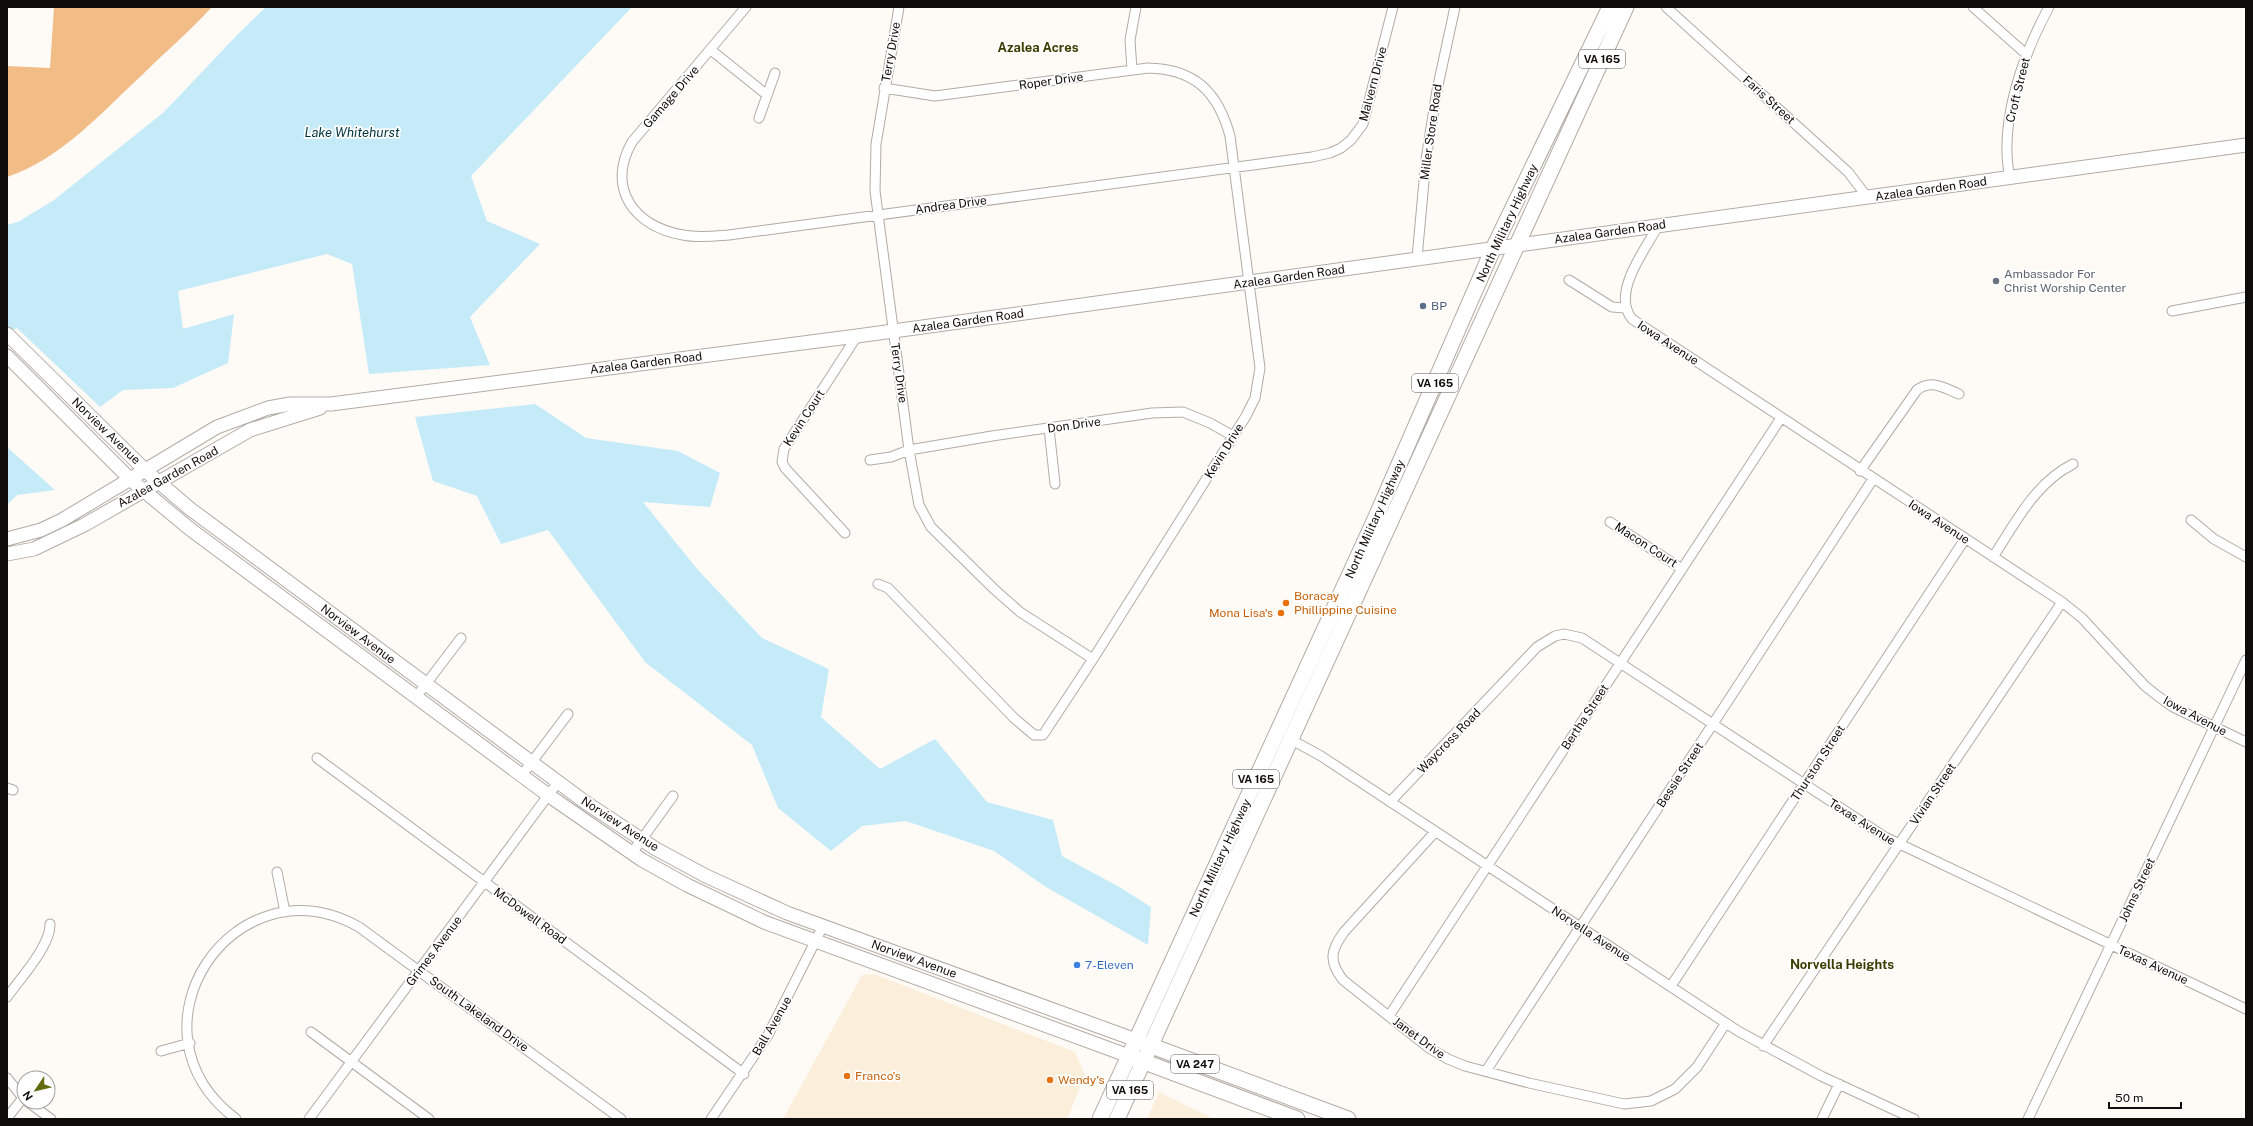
<svg xmlns="http://www.w3.org/2000/svg" width="2253" height="1126" viewBox="0 0 2253 1126" font-family="'Public Sans',sans-serif">
  <rect width="100%" height="100%" fill="#fefaf6"/>
  <!-- commercial -->
  <path fill="#fbefdb" d="M874,974L1075,1052L1085,1075L1067,1119H783L862,975Z
    M1159,1092L1214,1119H1147Z"/>
  <!-- green -->
  <path fill="#f1bc85" d="M54,7H212C190,31 165,52 142,75C102,112 61,159 7,177V66L50,68Z"/>
  <!-- water -->
  <path fill="#c5ebf8" d="M266,7H632L471,176L487,221L540,244L470,317L490,365L369,374L352,264L327,254L178,291L183,329L234,314L228,363L173,388L123,390L100,407L17,328L7,333V225L18,222L54,200L164,112L239,33Z
    M535,404L586,438L678,451L720,473L710,507L643,502L698,570L762,638L829,669L821,717L880,769L935,739L987,802L1053,820L1062,856L1121,888L1151,907L1148,945L1046,887L994,851L906,821L862,826L831,851L778,808L752,745L645,662L548,530L501,544L477,496L433,481L415,417Z
    M7,447L55,490L17,495L7,505Z"/>
  <g fill="none" stroke-linecap="round" stroke-linejoin="round">
    <defs>
      <path id="street" d="M746,7L632,142C606,188 634,227 683,235C698,238 714,236 729,235L1312,157L1330,153L1341,148L1351,140L1363,124L1393,7
        M899,7L876,144L875,191L909,450L919,505L931,527L994,589L1020,612L1093,659
        M1666,7L1848,172L1868,198
        M1973,7L2026,54
        M711,50L767,95
        M1132,70L1130,40L1136,7
        M759,118L775,73
        M2010,178C1998,123 2023,55 2049,7
        M1658,226C1645,250 1611,293 1632,319L2062,602L2082,618L2145,686L2159,697L2173,707L2246,742
        M1417,258L1426,159L1437,90L1455,7
        M1569,280L1612,307L1625,308
        M2172,311L2246,297
        M1049,428L1055,484
        M870,460L891,457L909,450L992,436L1152,413L1183,412L1210,423L1233,436
        M1860,471L1917,390C1932,379 1944,388 1959,394
        M2191,520L2214,539L2246,557
        M1610,522L1682,569
        M845,533L785,468L782,462L784,449L857,336
        M1993,557C2016,522 2035,483 2073,464
        M878,584L888,588L1014,718L1034,735H1043L1093,659L1246,416L1255,398L1260,368L1230,136C1218,92 1195,69 1148,68L935,96L884,88
        M416,697L461,638
        M1288,738L1321,756L1738,1031L1821,1076L1914,1119
        M317,758L744,1074
        M522,775L568,714
        M7,788L13,790
        M1390,802L1537,647L1555,636L1564,634L1582,638L1885,837L2246,1009
        M1435,832L1344,932C1331,950 1328,961 1343,980L1429,1048L1448,1059L1465,1066L1529,1083L1624,1104L1651,1101L1675,1089L1697,1067L1726,1023
        M632,853L673,796
        M277,872L285,912
        M1671,986L1965,539
        M7,997C20,979 51,945 50,924
        M1389,1016L1781,418
        M311,1032L429,1119
        M1763,1046L2062,602
        M161,1051L190,1043
        M1486,1071L1873,479
        M7,1078L24,1099
        M28,1102L51,1119
        M7,1118L23,1098
        M236,1119C118,1030 234,857 359,927L621,1119
        M309,1119L558,782
        M711,1119L768,1035L823,926
        M1822,1119L1839,1084
        M2028,1119L2246,660"/>
      <path id="secondary" d="M7,334L146,471L189,508L585,802L656,849L706,876L787,913L1136,1040
        M7,356L131,480L190,529L548,795L642,860L687,885L764,922L1129,1056
        M7,539L41,530L62,520L217,427L268,408L290,404H331L857,336L2246,145
        M7,554L34,549L84,525L250,430L320,408"/>
      <path id="primary" d="M1141,1042L1348,1119
        M1134,1058L1297,1119
        M1100,1119L1376,517L1493,249L1610,7
        M1117,1119L1626,7"/>
    </defs>
    <!-- street casing -->
    <use href="#street" stroke="#b2aba5" stroke-width="11"/>
    <!-- secondary casing -->
    <use href="#secondary" stroke="#b2aba5" stroke-width="15"/>
    <!-- primary casing -->
    <use href="#primary" stroke="#b2aba5" stroke-width="17"/>
    <!-- street -->
    <use href="#street" stroke="#fff" stroke-width="9"/>
    <!-- secondary -->
    <use href="#secondary" stroke="#fff" stroke-width="13"/>
    <!-- primary -->
    <use href="#primary" stroke="#fff" stroke-width="15"/>
  </g>
  <!-- markers -->
  <circle fill="#6b7280" stroke="#fff" stroke-width="1.5" cx="1996" cy="281" r="4"/>
  <circle fill="#5c6f8a" stroke="#fff" stroke-width="1.5" cx="1423" cy="306" r="4"/>
  <g fill="#e8710a" stroke="#fff" stroke-width="1.5">
    <circle cx="1286" cy="603" r="4"/>
    <circle cx="1281" cy="613" r="4"/>
    <circle cx="847" cy="1076" r="4"/>
    <circle cx="1050" cy="1080" r="4"/>
  </g>
  <circle fill="#3f7fe0" stroke="#fff" stroke-width="1.5" cx="1077" cy="965" r="4"/>
  <g text-anchor="middle" stroke-width="3.5" stroke-linejoin="round" paint-order="stroke">
    <!-- shield labels -->
    <g fill="#fff" stroke="#575654" stroke-width="1">
      <rect x="1579" y="50" width="46" height="18" rx="3"/>
      <rect x="1412" y="374" width="46" height="18" rx="3"/>
      <rect x="1233" y="770" width="46" height="18" rx="3"/>
      <rect x="1171" y="1055" width="48" height="18" rx="3"/>
      <rect x="1107" y="1081" width="46" height="18" rx="3"/>
    </g>
    <g font-size="11" font-weight="bold" fill="#0f0d0b">
      <text x="1602" y="63">VA 165</text>
      <text x="1435" y="387">VA 165</text>
      <text x="1256" y="783">VA 165</text>
      <text x="1195" y="1068">VA 247</text>
      <text x="1130" y="1094">VA 165</text>
    </g>
    <!-- street labels -->
    <g font-size="12" fill="#0f0d0b" stroke="#fff">
      <text transform="translate(891 52) rotate(-80)" y="4">Terry Drive</text>
      <text transform="translate(1051 81) rotate(-8)" y="4">Roper Drive</text>
      <text transform="translate(1373 84) rotate(-75)" y="4">Malvern Drive</text>
      <text transform="translate(2018 90) rotate(-76)" y="4">Croft Street</text>
      <text transform="translate(671 97) rotate(-49)" y="4">Gamage Drive</text>
      <text transform="translate(1769 100) rotate(42)" y="4">Faris Street</text>
      <text transform="translate(1431 132) rotate(-82)" y="4">Miller Store Road</text>
      <text transform="translate(1931 189) rotate(-8)" y="4">Azalea Garden Road</text>
      <text transform="translate(951 205) rotate(-8)" y="4">Andrea Drive</text>
      <text transform="translate(1507 223) rotate(-65)" y="4">North Military Highway</text>
      <text transform="translate(1610 232) rotate(-8)" y="4">Azalea Garden Road</text>
      <text transform="translate(1289 277) rotate(-8)" y="4">Azalea Garden Road</text>
      <text transform="translate(968 321) rotate(-8)" y="4">Azalea Garden Road</text>
      <text transform="translate(1668 343) rotate(33)" y="4">Iowa Avenue</text>
      <text transform="translate(646 363) rotate(-7)" y="4">Azalea Garden Road</text>
      <text transform="translate(899 373) rotate(82)" y="4">Terry Drive</text>
      <text transform="translate(804 418) rotate(-57)" y="4">Kevin Court</text>
      <text transform="translate(1074 425) rotate(-8)" y="4">Don Drive</text>
      <text transform="translate(106 431) rotate(44)" y="4">Norview Avenue</text>
      <text transform="translate(1224 451) rotate(-58)" y="4">Kevin Drive</text>
      <text transform="translate(168 477) rotate(-29)" y="4">Azalea Garden Road</text>
      <text transform="translate(1375 519) rotate(-66)" y="4">North Military Highway</text>
      <text transform="translate(1939 522) rotate(33)" y="4">Iowa Avenue</text>
      <text transform="translate(1646 545) rotate(33)" y="4">Macon Court</text>
      <text transform="translate(358 634) rotate(37)" y="4">Norview Avenue</text>
      <text transform="translate(2195 716) rotate(28)" y="4">Iowa Avenue</text>
      <text transform="translate(1585 717) rotate(-57)" y="4">Bertha Street</text>
      <text transform="translate(1449 741) rotate(-46)" y="4">Waycross Road</text>
      <text transform="translate(1818 763) rotate(-57)" y="4">Thurston Street</text>
      <text transform="translate(1680 775) rotate(-57)" y="4">Bessie Street</text>
      <text transform="translate(1933 794) rotate(-56)" y="4">Vivian Street</text>
      <text transform="translate(1862 822) rotate(32)" y="4">Texas Avenue</text>
      <text transform="translate(620 824) rotate(33)" y="4">Norview Avenue</text>
      <text transform="translate(1220 858) rotate(-65)" y="4">North Military Highway</text>
      <text transform="translate(2137 890) rotate(-65)" y="4">Johns Street</text>
      <text transform="translate(530 916) rotate(36)" y="4">McDowell Road</text>
      <text transform="translate(1591 934) rotate(33)" y="4">Norvella Avenue</text>
      <text transform="translate(434 951) rotate(-53)" y="4">Grimes Avenue</text>
      <text transform="translate(914 959) rotate(20)" y="4">Norview Avenue</text>
      <text transform="translate(2153 965) rotate(25)" y="4">Texas Avenue</text>
      <text transform="translate(479 1014) rotate(36)" y="4">South Lakeland Drive</text>
      <text transform="translate(772 1026) rotate(-60)" y="4">Ball Avenue</text>
      <text transform="translate(1419 1038) rotate(36)" y="4">Janet Drive</text>
    </g>
    <!-- worship labels -->
    <g font-size="12" fill="#5b616d" stroke="#fff" text-anchor="start">
      <text x="2004" y="278">Ambassador For<tspan x="2004" dy="14">Christ Worship Center</tspan></text>
    </g>
    <!-- service labels -->
    <g font-size="12" fill="#4e5e75" stroke="#fff" text-anchor="start">
      <text x="1431" y="310">BP</text>
    </g>
    <!-- food labels -->
    <g font-size="12" fill="#c56008" stroke="#fff" text-anchor="start">
      <text x="1294" y="600">Boracay<tspan x="1294" dy="14">Phillippine Cuisine</tspan></text>
      <text x="1273" y="617" text-anchor="end">Mona Lisa's</text>
      <text x="855" y="1080">Franco's</text>
      <text x="1058" y="1084">Wendy's</text>
    </g>
    <!-- shop labels -->
    <g font-size="12" fill="#366cbe" stroke="#fff" text-anchor="start">
      <text x="1085" y="969">7-Eleven</text>
    </g>
    <!-- neighbourhood labels -->
    <g font-size="13" font-weight="bold" fill="#393e00" stroke="#fff">
      <text x="1038" y="52">Azalea Acres</text>
      <text x="1842" y="969">Norvella Heights</text>
    </g>
    <!-- water labels -->
    <g font-size="13" font-style="italic" fill="#003542" stroke="#fff">
      <text x="352" y="137">Lake Whitehurst</text>
    </g>
  </g>
  <!-- border -->
  <rect width="2253" height="1126" fill="none" stroke="#0f0d0b" stroke-width="16"/>
  <!-- north arrow -->
  <g transform="translate(36 1090) rotate(235)"><circle r="19" fill="#ffffff" stroke="#9f9e9d"/>
  <path d="M0-3L7 15L0 10L-7 15Z" fill="#646b0f"/>
  <text y="-6" font-size="11" font-weight="bold" text-anchor="middle" fill="#0f0d0b">N</text>
  </g>
  <!-- scale -->
  <path d="M2109 1102v6h72v-6" fill="none" stroke="#0f0d0b" stroke-width="2"/>
  <text x="2115" y="1102" font-size="12" fill="#0f0d0b" stroke="#ffffff" stroke-width="3" paint-order="stroke">50 m</text>
</svg>
